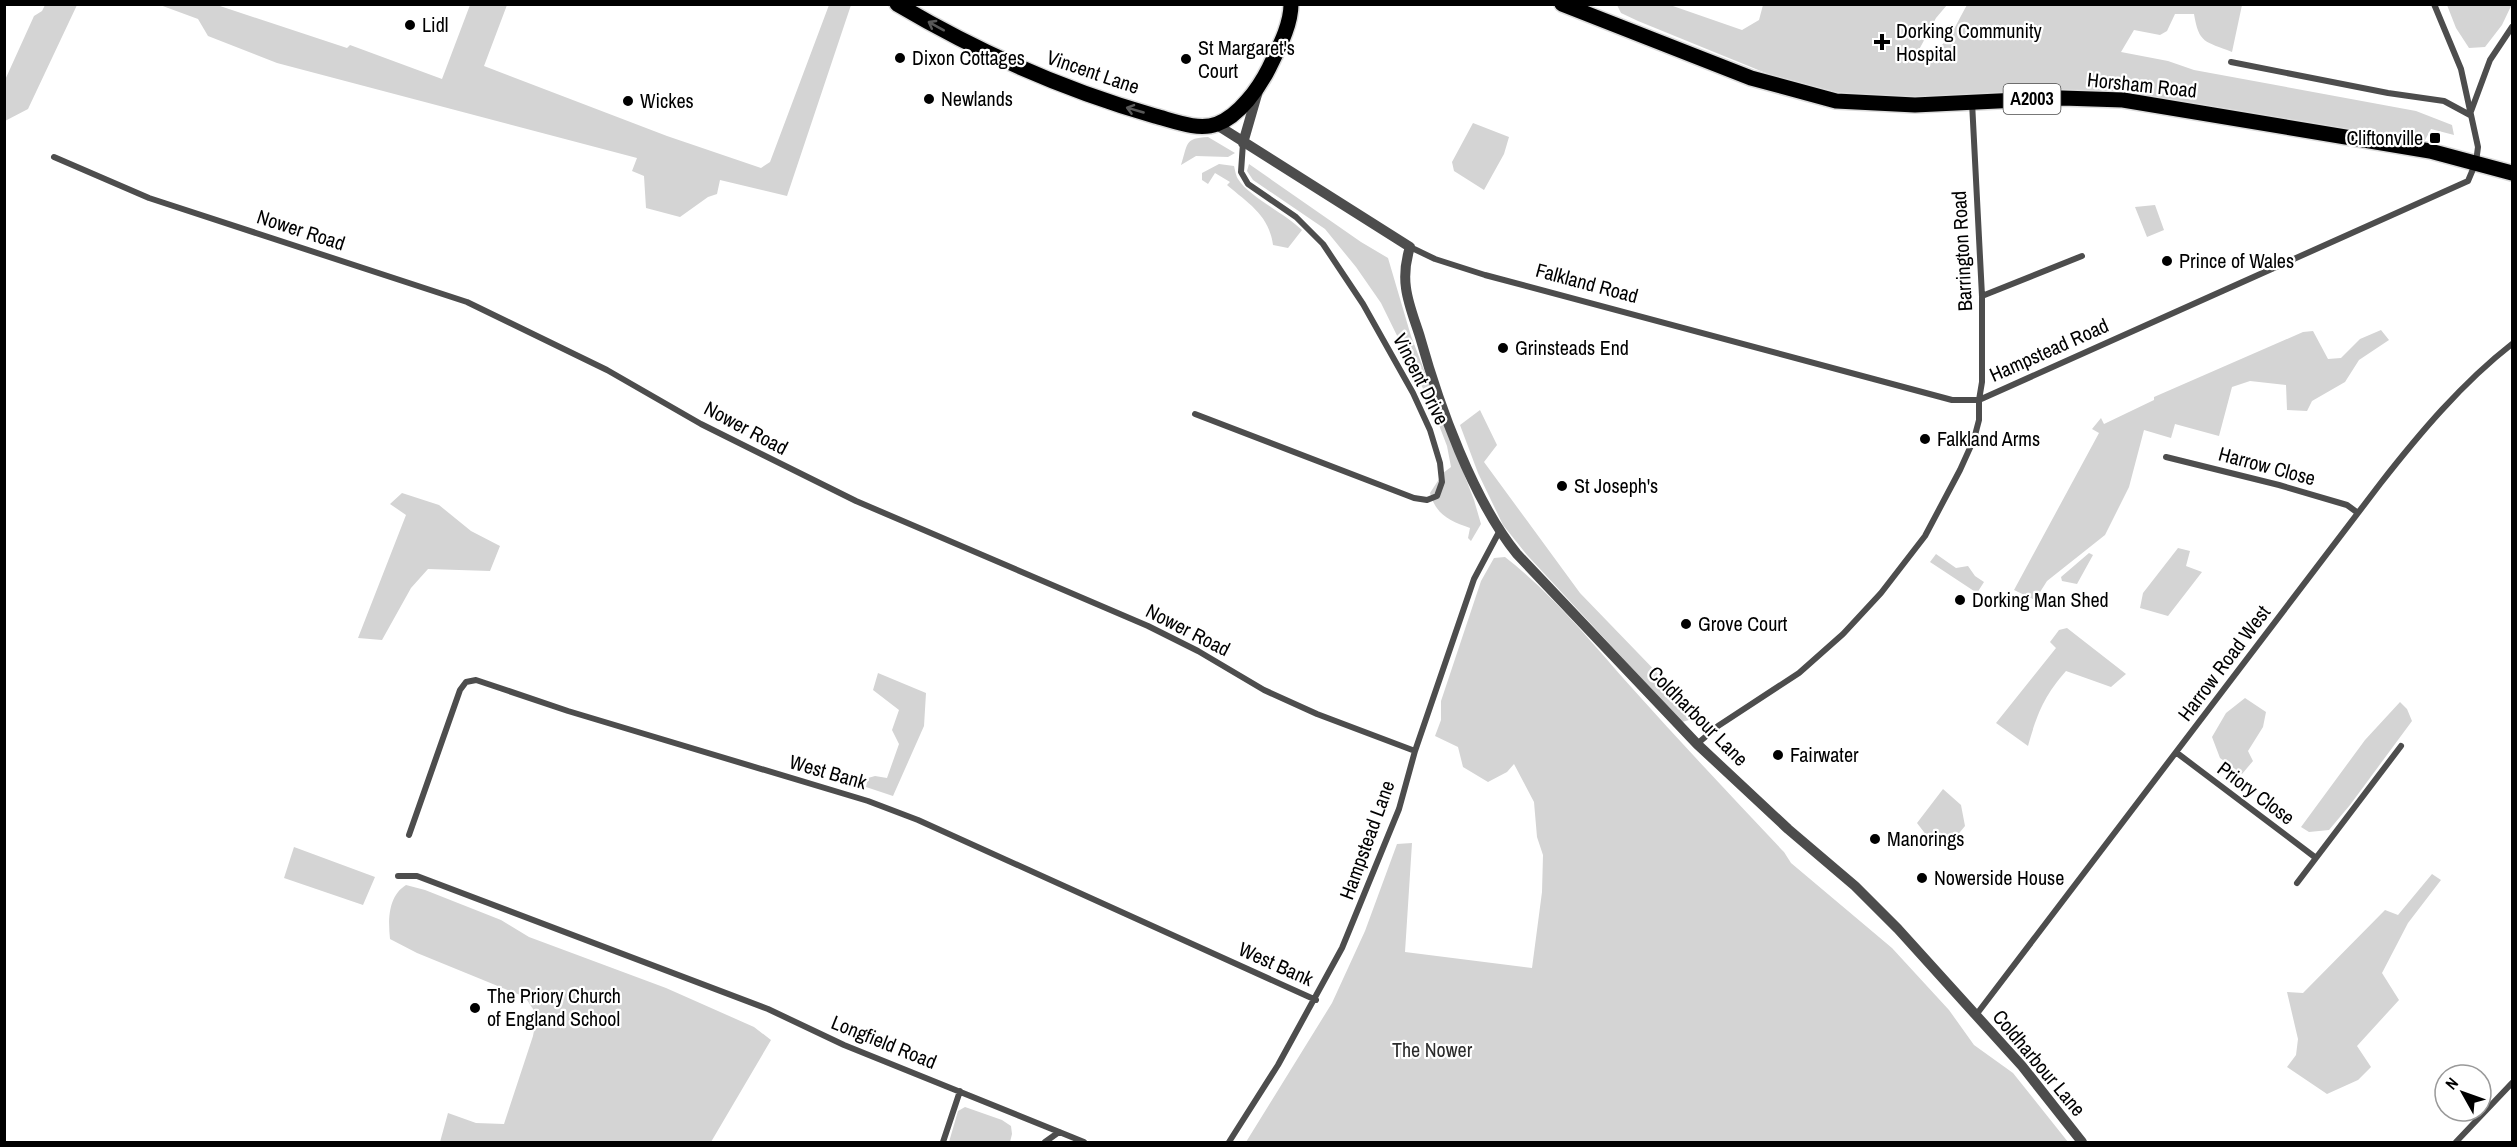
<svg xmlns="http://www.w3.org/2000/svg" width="2517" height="1147" viewBox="0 0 2517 1147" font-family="'Archivo Narrow',sans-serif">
  <rect width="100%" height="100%" fill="#fff"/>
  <!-- green -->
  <path fill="#d4d4d4" d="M2512,4L2502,25L2485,47L2469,48L2456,28L2447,5Z
    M45,5H77L28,109L5,121V80L34,16L42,11Z
    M160,5H217L347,48L350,45L442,79L470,5H507L484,66L667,136L761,168L770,162L829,5H851L787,196L720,180L717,194L708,197L680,217L646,208L644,176L632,171L637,158L277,63L208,36L198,19Z
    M1617,5H1670L1742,30L1759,20L1763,5H1947L1936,18L1914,59C1947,52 1952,31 1967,5H2242L2232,52C2205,41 2199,44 2194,14H2175L2167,31L2160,35L2134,30L2121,52L2168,61L2194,70L2416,111L2452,125L2454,135L2431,129L2424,142L2413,143L2190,105L1917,98L1831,92L1773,76L1638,21L1621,13Z
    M1473,123L1509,137L1504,154L1484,190L1454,171L1452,162Z
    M1208,137L1235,153L1228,157L1196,156L1181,165C1188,144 1184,138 1208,137Z
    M1219,164L1234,166C1235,170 1236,176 1238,179C1249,197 1285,213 1302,230L1288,248L1273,245C1269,215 1249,204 1227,185L1230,182L1215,173L1208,184L1202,180V173Z
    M1249,164L1361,242L1388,258L1411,336L1474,500L1481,524L1471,541L1468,538L1470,528C1450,521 1436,515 1430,493L1443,473L1451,467L1447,446L1432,407L1381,303L1356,267L1325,229L1253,180L1247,171Z
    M2155,205L2164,230L2147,237L2135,207Z
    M2381,330L2389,340L2359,360L2345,382L2312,401L2307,411L2287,410L2286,385L2250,381L2232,387L2219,436L2175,424L2171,438L2144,430L2129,487L2105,535L2047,581L2035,600L2014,590L2099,433L2092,429L2101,418L2104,424L2154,400V397L2303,332L2313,331L2328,359L2341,358L2360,339Z
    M1480,410L1497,445L1484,462L1580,593L1694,711L1689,720L1682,722L1527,555L1503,525L1478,473L1460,425Z
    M402,493L439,505L471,531L500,546L490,571L428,569L411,588L382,640L358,638L406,515L390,504Z
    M2178,548L2190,551L2186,566L2202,572L2168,616L2140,608L2143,593Z
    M2089,553L2093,555L2077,584L2062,581L2061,577Z
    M1936,554L1956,568L1968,566L1975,576L1984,582L1977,593L1930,562Z
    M1505,557C1553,594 1592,643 1632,688C1682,744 1733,798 1784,852L1791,863L1892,948L1949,1010L1974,1045L2013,1073L2068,1142H1246L1332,1003L1365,931L1397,844L1412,843L1405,952L1532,968L1542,892L1543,855L1537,837L1534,802L1514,764L1507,772L1488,782L1463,767L1458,747L1435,736L1441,720V701L1481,581L1494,558Z
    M2067,628L2126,674L2111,687L2066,671C2044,696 2037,714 2028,746L1996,723L2056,648L2050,642L2059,630Z
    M878,673L926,693L924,726L893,796L866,787L868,778L875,776L887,778L899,744L892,730L899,710L873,690Z
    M2245,698L2266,712L2263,727L2248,751L2253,761L2242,774L2220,758L2212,737L2226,713Z
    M2400,702L2407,709L2412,721L2350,805L2329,830L2309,832L2301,827L2365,740Z
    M1943,789L1961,805L1965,826L1951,843L1930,840L1917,823Z
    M294,847L375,877L363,905L284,878Z
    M2432,874L2441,880L2408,923L2382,973L2399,1000L2357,1046L2371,1067L2358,1080L2327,1094L2287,1067L2296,1055L2298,1039L2287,992L2303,993L2385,910L2398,915Z
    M406,885L425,890L501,920L529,937L666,988L754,1027L771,1040L711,1142H440L448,1113L476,1123L504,1124L533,1036L537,1015L525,997L417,953L390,939C388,920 388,896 406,885Z
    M965,1107L1002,1120L1011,1126L1012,1134L1010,1142H949L958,1111Z"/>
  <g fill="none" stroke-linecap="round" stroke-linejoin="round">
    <defs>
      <path id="primary" d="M897,4C978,52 1064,90 1155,116C1174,121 1198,131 1217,124C1239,116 1259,88 1269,68C1278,49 1291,26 1291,4
        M1562,4L1751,78L1836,101L1915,105L2062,98L2123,100L2430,151L2512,173"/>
    </defs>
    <!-- primary casing -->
    <use href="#primary" stroke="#dbdbdb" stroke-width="18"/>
    <!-- minor -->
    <path stroke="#4d4d4d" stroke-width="6" d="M2231,62L2388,93L2444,101L2470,115
      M2470,114L2490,60L2512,27
      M54,157L149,198L467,302L607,370L701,424L856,501L1148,626L1198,651L1264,690L1317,714L1415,751
      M1410,247L1435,259L1485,275L1952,400H1979L1982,382V296L1972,102
      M1982,296L2082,256
      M1195,414L1414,498L1427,500L1437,496L1442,482L1440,463L1430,430L1413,393L1363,304L1323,244L1296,217L1248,184L1241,172L1243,143
      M2166,457L2279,485L2347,505L2358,513
      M1697,744L1718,726L1799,673L1843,634L1881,593L1925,536L1960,470L1974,439L1979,420V400L2468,181L2476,162L2478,147L2461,69L2434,4
      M2177,753L2316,858
      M409,835L460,690L466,682L476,680L568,711L868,801L918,820L1316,1000
      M398,876H417L768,1009L844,1045L1084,1142
      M2297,883L2401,746
      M1976,1015L2380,484C2419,434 2462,383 2512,344
      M943,1142L960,1091
      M1045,1142L1059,1132
      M1229,1142L1278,1065L1342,948L1399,809L1415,751L1474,579L1499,532
      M2456,1142L2512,1083"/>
    <!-- tertiary -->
    <path stroke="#4d4d4d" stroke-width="10" d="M1217,125L1410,247C1406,260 1404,274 1406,288C1408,304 1415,321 1420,337C1439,405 1473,500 1517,554L1697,744L1788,829L1855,886L1898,929L2022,1066L2082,1142
      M1243,143L1258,91"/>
    <!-- primary -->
    <use href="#primary" stroke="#000" stroke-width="15"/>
  </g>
  <!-- one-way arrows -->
  <defs><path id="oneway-shaft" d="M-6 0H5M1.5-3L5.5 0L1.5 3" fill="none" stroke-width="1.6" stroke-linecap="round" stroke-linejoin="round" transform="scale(1.5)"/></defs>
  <g stroke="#595959">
    <use href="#oneway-shaft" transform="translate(936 26) rotate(-151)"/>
    <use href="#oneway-shaft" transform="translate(1135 110) rotate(-164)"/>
  </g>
  <!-- markers -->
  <g fill="#000" stroke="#fff" stroke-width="2">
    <circle cx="410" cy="25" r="6"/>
    <path d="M1879 33h6v6h6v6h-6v6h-6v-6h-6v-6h6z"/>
    <circle cx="900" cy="58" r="6"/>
    <circle cx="1186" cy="59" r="6"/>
    <circle cx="929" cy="99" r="6"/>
    <circle cx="628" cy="101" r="6"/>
    <rect x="2429" y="132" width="12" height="12" rx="3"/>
    <circle cx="2167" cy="261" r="6"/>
    <circle cx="1503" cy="348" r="6"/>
    <circle cx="1925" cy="439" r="6"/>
    <circle cx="1562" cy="486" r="6"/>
    <circle cx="1960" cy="600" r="6"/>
    <circle cx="1686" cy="624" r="6"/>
    <circle cx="1778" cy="755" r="6"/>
    <circle cx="1875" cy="839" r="6"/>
    <circle cx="1922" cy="878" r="6"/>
    <circle cx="475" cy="1008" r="6"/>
  </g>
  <g text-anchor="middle" stroke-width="4.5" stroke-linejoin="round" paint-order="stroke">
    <!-- shield labels -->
    <rect fill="#fff" stroke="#4c4c4c" stroke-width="1.5" x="2003.5" y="84" width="57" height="30" rx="4.5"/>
    <g font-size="18" font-weight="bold" fill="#000">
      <text x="2032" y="105">A2003</text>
    </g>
    <!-- poi labels -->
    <g font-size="20" fill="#000" stroke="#fff" text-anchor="start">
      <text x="422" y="32">Lidl</text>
      <text x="1896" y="38">Dorking Community<tspan x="1896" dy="23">Hospital</tspan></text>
      <text x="1198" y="55">St Margaret's<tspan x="1198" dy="23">Court</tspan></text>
      <text x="912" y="65">Dixon Cottages</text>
      <text x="941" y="106">Newlands</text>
      <text x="640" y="108">Wickes</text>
      <text x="2423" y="145" text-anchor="end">Cliftonville</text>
      <text x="2179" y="268">Prince of Wales</text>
      <text x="1515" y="355">Grinsteads End</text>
      <text x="1937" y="446">Falkland Arms</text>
      <text x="1574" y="493">St Joseph's</text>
      <text x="1972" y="607">Dorking Man Shed</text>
      <text x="1698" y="631">Grove Court</text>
      <text x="1790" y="762">Fairwater</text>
      <text x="1887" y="846">Manorings</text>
      <text x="1934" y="885">Nowerside House</text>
      <text x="487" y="1003">The Priory Church<tspan x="487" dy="23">of England School</tspan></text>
    </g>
    <!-- street labels -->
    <g font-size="20" fill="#000" stroke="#fff">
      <text transform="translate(1093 72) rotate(19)" y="7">Vincent Lane</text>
      <text transform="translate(2142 85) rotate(6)" y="7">Horsham Road</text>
      <text transform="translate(301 230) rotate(18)" y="7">Nower Road</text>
      <text transform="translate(1962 251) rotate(-93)" y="7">Barrington Road</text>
      <text transform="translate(1587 283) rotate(15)" y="7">Falkland Road</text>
      <text transform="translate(2049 350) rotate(-24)" y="7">Hampstead Road</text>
      <text transform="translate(1421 379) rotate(63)" y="7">Vincent Drive</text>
      <text transform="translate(746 428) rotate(28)" y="7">Nower Road</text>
      <text transform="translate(2267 466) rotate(15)" y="7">Harrow Close</text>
      <text transform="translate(1188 630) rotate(27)" y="7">Nower Road</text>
      <text transform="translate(2224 663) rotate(-53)" y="7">Harrow Road West</text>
      <text transform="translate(1698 716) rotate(45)" y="7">Coldharbour Lane</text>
      <text transform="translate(828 772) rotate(16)" y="7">West Bank</text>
      <text transform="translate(2256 793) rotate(37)" y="7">Priory Close</text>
      <text transform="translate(1367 840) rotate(-70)" y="7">Hampstead Lane</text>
      <text transform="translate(1276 964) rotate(24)" y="7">West Bank</text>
      <text transform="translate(884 1042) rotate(22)" y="7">Longfield Road</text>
      <text transform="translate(2039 1063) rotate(50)" y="7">Coldharbour Lane</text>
    </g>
    <!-- park labels -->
    <g font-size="20" fill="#2b2b2b" stroke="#fff">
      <text x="1432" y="1057">The Nower</text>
    </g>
  </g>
  <!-- border -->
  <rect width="2517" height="1147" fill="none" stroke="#000000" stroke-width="12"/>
  <!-- north arrow -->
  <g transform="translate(2463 1093) rotate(310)"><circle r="28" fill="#ffffff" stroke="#999999" stroke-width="1.5"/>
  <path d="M0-4.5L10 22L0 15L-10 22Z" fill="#000000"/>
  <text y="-9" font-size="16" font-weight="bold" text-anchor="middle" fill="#000000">N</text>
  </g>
</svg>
